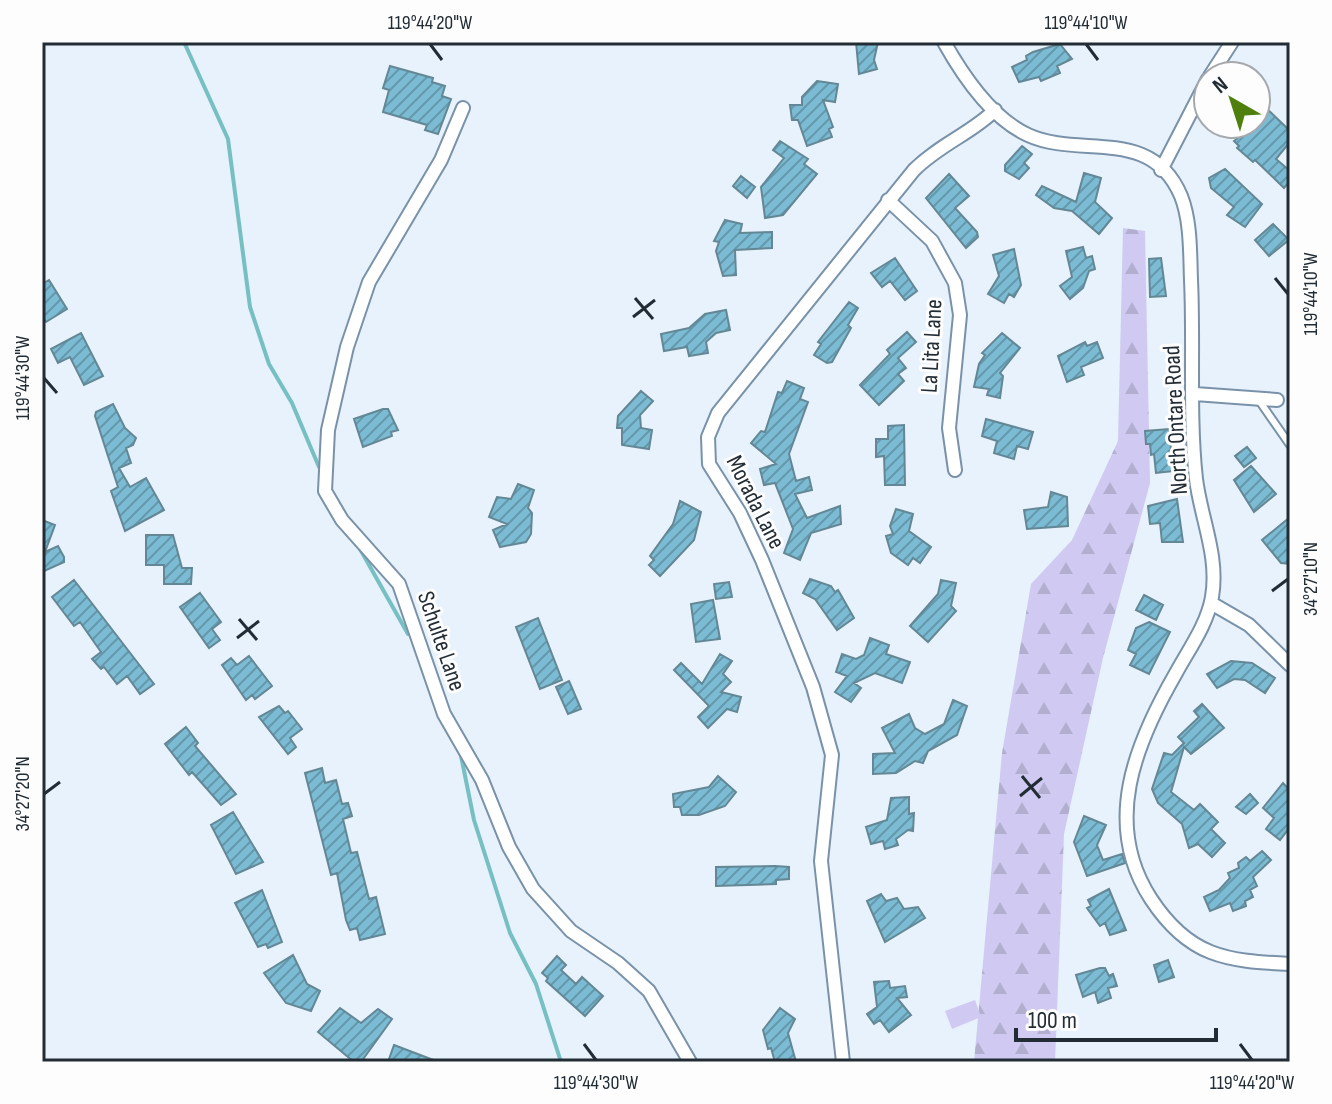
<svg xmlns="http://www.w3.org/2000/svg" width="1332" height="1104" viewBox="0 0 1332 1104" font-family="'Sofia Sans Condensed',sans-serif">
  <defs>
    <pattern id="forest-firs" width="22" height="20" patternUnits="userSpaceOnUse" patternTransform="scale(2)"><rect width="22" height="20" fill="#d0caf2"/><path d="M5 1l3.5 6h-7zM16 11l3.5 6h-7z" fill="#b2aed0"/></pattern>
    <pattern id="building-hatch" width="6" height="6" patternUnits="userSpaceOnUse" patternTransform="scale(2)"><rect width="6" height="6" fill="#7bbbd3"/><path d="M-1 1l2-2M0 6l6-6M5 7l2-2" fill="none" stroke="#6498ac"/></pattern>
  </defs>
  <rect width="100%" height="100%" fill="#e7f2fc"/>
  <!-- forest -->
  <path fill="url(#forest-firs)" d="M1123,228L1145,231L1150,483L1103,658L1064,834L1055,1062H974L1002,753L1031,584L1072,540L1118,441Z"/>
  <!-- pitch -->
  <path fill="#d0caf2" d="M975,1000L981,1017L952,1029L945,1011Z"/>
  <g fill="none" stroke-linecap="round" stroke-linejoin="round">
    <!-- stream -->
    <path stroke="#76bfc3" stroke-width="4" d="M184,42L228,139L250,307L269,364L292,403L319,467
      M360,549L408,634
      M460,751L474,820L510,933L536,984L561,1062"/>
  </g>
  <!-- building -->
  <path fill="url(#building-hatch)" stroke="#638794" stroke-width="2" d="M856,42H878L874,60L877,69L859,74Z
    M1060,44L1072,59L1057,66L1060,73L1041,81L1039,77L1019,82L1012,67L1027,60L1026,56L1033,52Z
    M390,66L433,78L432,82L445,86L442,96L451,99L438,134L425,130L427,125L383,112L389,90L383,88Z
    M817,81L838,84L835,102L823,100L833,127L829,129L832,137L807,146L798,120H792L790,105H802V97Z
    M1256,98L1290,131V142L1276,159L1290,171V181L1284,188L1255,160L1253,162L1237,148L1239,146L1234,141L1256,124Z
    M780,141L808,159L804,164L817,174L783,215L765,218L761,187L784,158L773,150Z
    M1022,146L1032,154L1024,163L1029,168L1019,179L1005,171V165Z
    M1225,169L1262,204L1245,227L1227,215L1234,207L1211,188L1209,178Z
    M1084,173L1101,178L1095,202L1112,218L1099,234L1072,211L1054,208L1036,195L1042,186L1076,202Z
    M949,174L969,196L955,208L977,232L978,237L966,248L926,198Z
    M741,176L755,187L747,198L733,186Z
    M725,220L742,224L740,233L772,232V248L735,250L736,275L723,276L716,251L719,242L714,241Z
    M1273,224L1289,240L1269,256L1255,240Z
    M1083,247L1086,258L1092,256L1095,269L1089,271L1083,288L1070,299L1060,286L1072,277L1066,251Z
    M1014,249L1021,285L1014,297L1009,294L1004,303L988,294L999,276L993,255Z
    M895,258L917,291L905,300L890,281L882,287L871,273Z
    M1161,258L1166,296L1150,297L1149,259Z
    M49,280L67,309L46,322L42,316V284Z
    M849,302L858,308L848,325L851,328L832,362L827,363L814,355L821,344L818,342Z
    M726,310L730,330L716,333L706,342L708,353L689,356L687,347L664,351L661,334L689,328L705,314Z
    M907,332L916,342L898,358L906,368L898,374L904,381L879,405L860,385L890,354L887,350Z
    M81,333L103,376L84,385L70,357L58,363L51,349Z
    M1002,333L1020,348L1000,373L1003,376L1000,398L987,395L989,389L974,387L979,364L985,355L982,353Z
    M1085,342L1087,346L1097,342L1103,358L1081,367L1084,375L1067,382L1058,356Z
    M787,381L804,388L800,399L808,402L789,454L796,481L809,477L812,490L795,494L807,518L840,506L841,524L811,533L800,560L784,553L793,529L775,483L764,485L760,469L776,464L751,443L761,431L765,432L778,392L782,393Z
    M641,391L653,401L640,415L641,428L652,430L649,449L622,445V428H617L618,416Z
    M113,404L125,428L136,438L133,445L126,448L131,463L119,468L130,487L146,478L164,510L125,531L111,491L118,487L95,416L96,412Z
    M383,409H388L398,430L391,432L392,436L363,447L354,419Z
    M986,419L1033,432L1028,449L1017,446L1014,459L994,453L997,441L982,436Z
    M904,425L905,485H885L884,456L876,457V439H888V426Z
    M1169,429L1173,471L1156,473L1154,454L1151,455L1150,444H1146L1145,431Z
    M1247,447L1256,458L1244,467L1235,456Z
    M1251,466L1276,494L1254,512L1234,480Z
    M518,484L534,490L528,508L532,513L531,534L526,542L500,547L493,530L507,524L489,517L497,497L511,499Z
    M1051,492L1067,497L1068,526L1027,529L1024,510L1048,507Z
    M1177,499L1183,542H1162L1160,523L1150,524L1148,506Z
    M680,501L701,512L694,540L660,576L649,565L654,560L650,556L673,524Z
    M896,509L913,514L909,531L931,547L920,563L913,558L908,565L891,553L886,536L893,534L890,526Z
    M1290,517V564L1281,563L1262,540Z
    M42,520L55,525L45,552L58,546L64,557V562L42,572Z
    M146,535H173L182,568H192L191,584H164V565H146Z
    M810,579L831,586L835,592L838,590L854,618L837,630L815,599L803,593Z
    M74,580L154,684L140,694L127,676L117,684L104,667L101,669L92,659L101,652L80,622L74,626L52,597Z
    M941,580L956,583L951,606L956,611L928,642L910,626L938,594Z
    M729,582L732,597L716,599L714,584Z
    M200,593L221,622L212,629L220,640L209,648L180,607Z
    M1144,595L1163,605L1156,620L1136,610Z
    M713,600L720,639L696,642L691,604Z
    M538,618L562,680L540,689L516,627Z
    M1149,622L1170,632L1149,674L1130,665L1136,654L1128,650L1136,628Z
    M870,638L889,645L886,654L910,662L902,683L875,673L854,683L861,688L851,702L835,692L847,676L836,672L842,654L856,659L864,655Z
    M720,654L732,661L723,674L731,682L721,692L741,697L737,712L727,709L708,728L698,717L709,706L674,670L681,663L702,684Z
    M249,656L272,686L255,699L252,695L246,700L222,665L231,658L237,665Z
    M1231,661L1252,663L1275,678L1265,693L1245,680L1234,679L1217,688L1207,674Z
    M569,681L581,709L568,714L556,687Z
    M953,700L967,706L957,735L928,751L923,763L915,761L896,773L873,774V754L895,753L882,728L909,714L915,728L925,734L944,724Z
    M1202,704L1224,728L1191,754L1184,747L1171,792L1194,810L1200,804L1218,822L1211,829L1225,843L1212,857L1198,844L1189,848L1182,824L1158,803L1152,789L1164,753L1172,755L1184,743L1178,737L1199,717L1194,711Z
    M279,706L285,713L288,711L302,729L290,738L296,747L288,754L259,717Z
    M186,727L198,743L195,746L236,794L221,805L192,772L189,775L165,744Z
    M322,768L325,783L336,780L342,804L348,803L352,816L343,819L351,853L357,852L369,899L376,897L385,934L360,940L357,928L350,930L346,920L337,873L331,875L305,773Z
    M718,776L736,792L725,806L699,815H682L680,807H674L673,794L709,787Z
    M1283,783L1290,791V827L1280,840L1266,829L1274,818L1263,808Z
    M1250,794L1258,803L1246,814L1236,807Z
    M909,797V814L914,813L913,831L908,830L896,839L898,845L885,849L883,841L871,844L866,827L887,820L891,798Z
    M233,812L263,862L236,874L211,825Z
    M1084,816L1106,825L1097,845L1103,860L1122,854L1125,863L1087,876L1074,842Z
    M1262,851L1271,860L1253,877L1257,886L1250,890L1253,897L1245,901L1246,906L1233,911L1230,903L1210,911L1204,897L1219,890L1230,878L1228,873L1239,868L1238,863L1246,857L1250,861Z
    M775,866L789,867V879L776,880V884L716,886V867Z
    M1109,889L1126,930L1110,935L1105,923L1100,926L1087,908L1091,906L1088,900Z
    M262,890L282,942L268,948L266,944L258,947L235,903Z
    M881,894L886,901L897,898L904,909L918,907L925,918L885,942L867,901Z
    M293,955L307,984L320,991L311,1011L286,1003L264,973Z
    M557,956L566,965L561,970L576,984L582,977L603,996L585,1016L546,981L548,978L542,973Z
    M1168,960L1174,977L1159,982L1154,965Z
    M1100,968H1105L1109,976L1113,974L1117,986L1108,988L1111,998L1098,1003L1095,992L1083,997L1076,975Z
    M889,981L890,988L905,986L907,997L897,998L911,1015L889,1032L880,1020L874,1024L867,1014L877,1007L874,982Z
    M340,1008L361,1023L378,1009L392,1019L361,1062H354L318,1032Z
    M780,1008L795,1019L788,1033L796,1062H775L771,1048L768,1049L763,1030Z
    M394,1045L436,1061V1062H388Z"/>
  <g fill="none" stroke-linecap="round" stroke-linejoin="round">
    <defs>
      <path id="lane" d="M1258,399L1290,445"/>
      <path id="street" d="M944,42C963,76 991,118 1028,135C1080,159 1151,125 1181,196C1191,221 1190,254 1191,280C1194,344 1189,416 1196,479C1201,519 1219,556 1212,597C1207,625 1189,649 1176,673C1135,744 1102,824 1151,899C1189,957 1226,961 1290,964
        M1210,76L1232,42
        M463,108L441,160L369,282L347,347L328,430L325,491L342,520L399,584L444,714L482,780L509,847L533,889L571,931L618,963L649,991L690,1062
        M1161,170L1208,79
        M888,200L932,241L955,283L960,315L949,428L955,470
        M1195,394L1277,400
        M1211,603L1249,625L1290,665
        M843,1062L821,861L832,755L813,687L762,560L740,513L709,464L708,437L718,413L914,170C940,144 972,133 995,110"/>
    </defs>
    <!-- lane casing -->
    <use href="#lane" stroke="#7992a9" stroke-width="10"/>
    <!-- street casing -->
    <use href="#street" stroke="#7992a9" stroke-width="16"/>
    <!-- lane -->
    <use href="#lane" stroke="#fff" stroke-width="6"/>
    <!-- street -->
    <use href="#street" stroke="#fff" stroke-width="12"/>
  </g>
  <!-- ticks -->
  <path fill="none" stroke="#222c35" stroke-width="3" d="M430,44L442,60M1086,44L1098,60M1275,278L1288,294M635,298L653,319M633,317L655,300M44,378L57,393M1272,591L1288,579M239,619L257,640M237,638L259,621M1022,776L1040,798M44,794L60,782M1020,796L1042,778M584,1044L596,1060M1240,1044L1252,1060"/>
  <g text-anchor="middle" stroke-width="6" stroke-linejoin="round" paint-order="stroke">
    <!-- street labels -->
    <g font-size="24" fill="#222c35" stroke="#fdfdfd">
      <text transform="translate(931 346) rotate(-87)" y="8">La Lita Lane</text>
      <text transform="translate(1175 420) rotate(-93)" y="8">North Ontare Road</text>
      <text transform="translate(756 502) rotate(63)" y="8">Morada Lane</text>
      <text transform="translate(442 641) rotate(71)" y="8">Schulte Lane</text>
    </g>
  </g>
  <!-- border -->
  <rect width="1332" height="1104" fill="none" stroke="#fdfdfd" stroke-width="88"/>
  <!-- north arrow -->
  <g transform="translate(1232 100) rotate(321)"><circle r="38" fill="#fdfdfd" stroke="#a5a9ad" stroke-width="2"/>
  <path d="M0-6L14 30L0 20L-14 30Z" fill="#4f800e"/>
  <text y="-12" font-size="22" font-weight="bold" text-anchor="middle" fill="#222c35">N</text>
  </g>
  <!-- scale -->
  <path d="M1016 1028v12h200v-12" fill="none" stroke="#222c35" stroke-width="4"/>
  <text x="1028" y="1028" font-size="24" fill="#222c35" stroke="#fdfdfd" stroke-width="6" paint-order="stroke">100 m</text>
  <rect x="44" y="44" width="1244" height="1016" fill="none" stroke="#222c35" stroke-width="3"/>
  <g font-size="20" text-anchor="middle" fill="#222c35">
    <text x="430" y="29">119°44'20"W</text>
    <text x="1086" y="29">119°44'10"W</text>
    <text transform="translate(1310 294) rotate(-90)" y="7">119°44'10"W</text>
    <text transform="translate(22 378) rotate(-90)" y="7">119°44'30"W</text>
    <text transform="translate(1310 579) rotate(-90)" y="7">34°27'10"N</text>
    <text transform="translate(22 794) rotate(-90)" y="7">34°27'20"N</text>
    <text x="596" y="1089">119°44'30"W</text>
    <text x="1252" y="1089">119°44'20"W</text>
  </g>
</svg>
